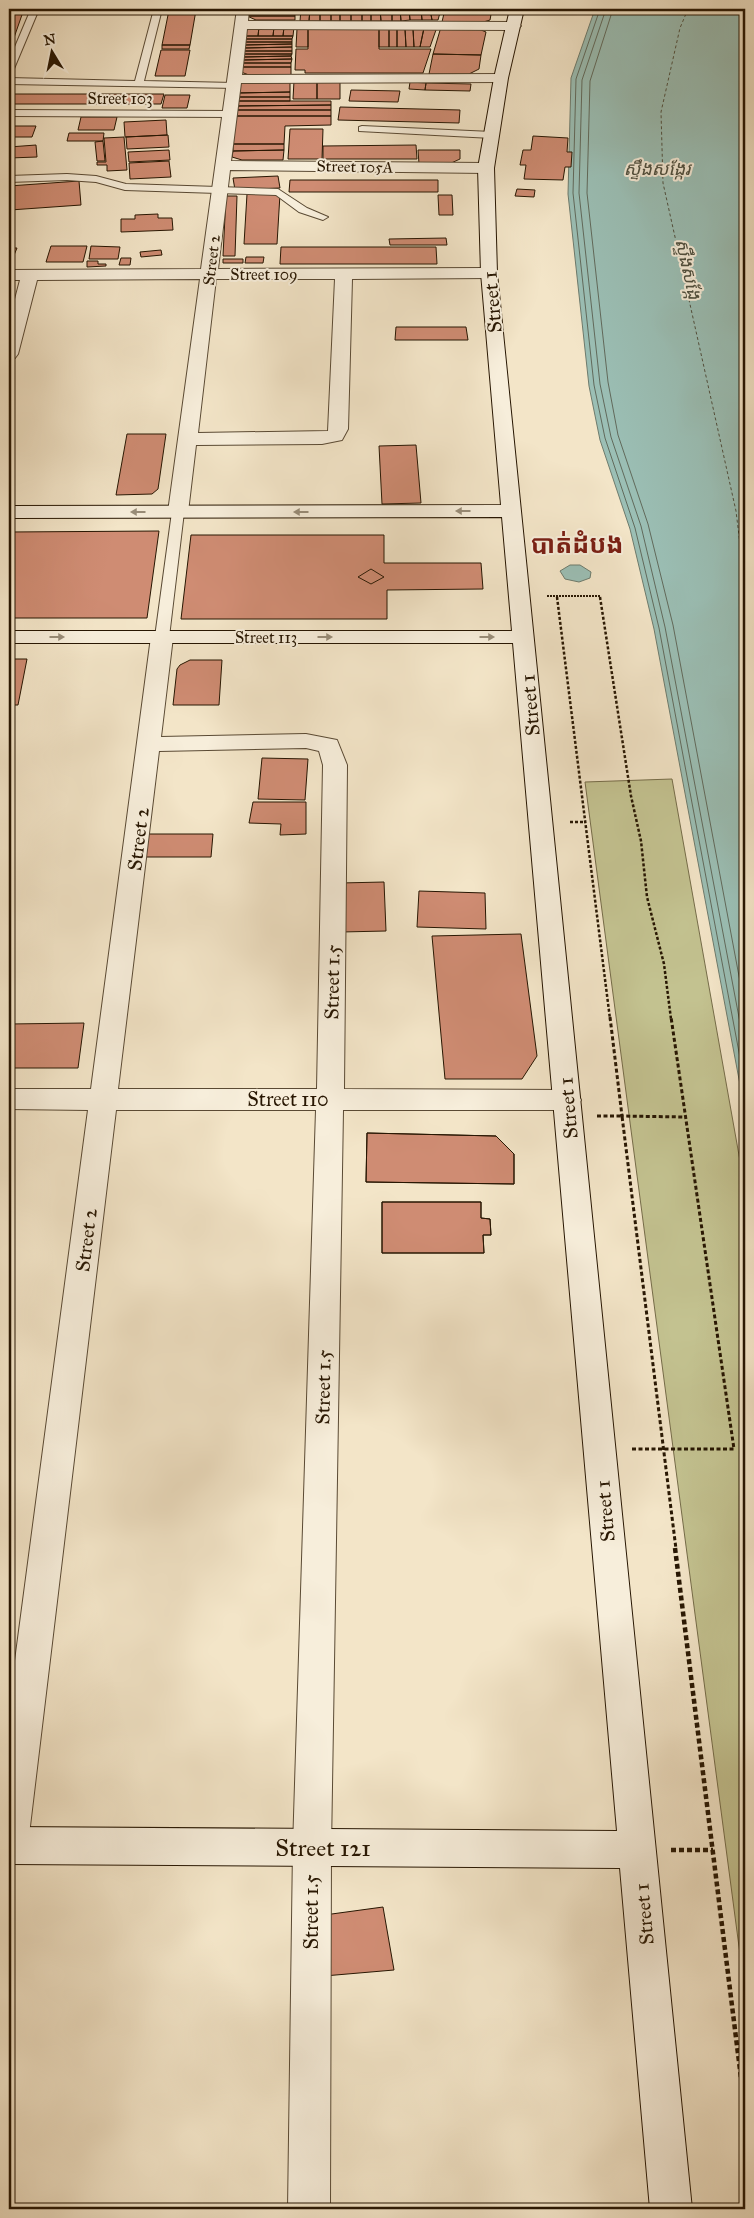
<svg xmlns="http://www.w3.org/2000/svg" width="754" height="2218" viewBox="0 0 754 2218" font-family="'IM FELL Great Primer','Noto Sans Khmer',serif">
  <rect width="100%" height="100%" fill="#f3e5c8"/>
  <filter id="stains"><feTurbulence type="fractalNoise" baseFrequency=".004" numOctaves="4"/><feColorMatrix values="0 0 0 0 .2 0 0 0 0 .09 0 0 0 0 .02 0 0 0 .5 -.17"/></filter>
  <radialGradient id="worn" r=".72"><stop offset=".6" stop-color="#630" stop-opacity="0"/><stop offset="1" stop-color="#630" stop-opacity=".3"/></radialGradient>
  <!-- green -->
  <path fill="#c3c290" stroke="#756c49" d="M672,779L745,1189V1992L585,782Z"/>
  <!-- water -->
  <path fill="#9bbfb5" stroke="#6d7b6d" d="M595,9H745V1111L654,629L630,529L600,440L589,386L568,194L571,78Z
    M570,565H580L591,572L590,578L579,582L565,579L560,571Z"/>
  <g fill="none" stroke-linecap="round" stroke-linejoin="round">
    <!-- shore -->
    <path stroke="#616a5c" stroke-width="1" d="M600,9L576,79L573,193L594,385L605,438L635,528L659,628L745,1084
      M606,9L582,80L579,193L600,384L611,437L641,526L665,627L745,1049
      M613,9L590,81L587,193L608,382L618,435L648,524L673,625L745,1008"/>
    <!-- ferry -->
    <path stroke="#505141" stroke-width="1" stroke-dasharray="3 2.5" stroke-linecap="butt" d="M688,9L680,28L661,112L663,183L736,511L745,585"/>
  </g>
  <!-- building -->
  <path fill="#cf8c73" stroke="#271602" d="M9,9H24L9,52Z
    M248,9H295V13H248Z
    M301,9H310L309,21H300Z
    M310,9H320V21H309Z
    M320,9H331V21H320Z
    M331,9H340V21H331Z
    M340,9H351V21H340Z
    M351,9H362V21H351Z
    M362,9H371V21H362Z
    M371,9H380L381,21H371Z
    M380,9H392V21H381Z
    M392,9H400L401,21H392Z
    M400,9H409L410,20L401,21Z
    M409,9H421L422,20H410Z
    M421,9H430L432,20H422Z
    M430,9H441L438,20H432Z
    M445,9H492L490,20L480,23L442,22Z
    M169,10H196L190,45H162Z
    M248,13H295V16H247Z
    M247,16H295V20H256Z
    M259,27H274L273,36H258Z
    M259,27L258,36H246V30Z
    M274,27H284L283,36H273Z
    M284,27H294L293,36H283Z
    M437,27L430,47H420L424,28Z
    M441,27L476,28L486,32L481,55L433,54Z
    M379,28V49H431L423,73H305V70H295L296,49H308V29Z
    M424,28L420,47H414L413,29Z
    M297,29H308V47H296Z
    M379,29H389V47H379Z
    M389,29H397V47H389Z
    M397,29H405L406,47H397Z
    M405,29H413L414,47H406Z
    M246,36H293L292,39H245Z
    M245,39H292V42H245Z
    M245,42H292V44L244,45Z
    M292,44V47L244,48V45Z
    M162,45H190L189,49H162Z
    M292,47V51H244V48Z
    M161,50H190L185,76H155Z
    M244,51H292V54H243Z
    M243,54H292L291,56L243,57Z
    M433,54L481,55L479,69L469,74H429Z
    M291,56L292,59L243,60V57Z
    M292,59L291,63H242L243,60Z
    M242,63H291V67H242Z
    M242,67H291V75H249L241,72Z
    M290,80V92L237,93L238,83Z
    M294,81H317V99H293Z
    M317,81H340V99H317Z
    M410,82L426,83L425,90L409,89Z
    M426,83L471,84L470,91L425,90Z
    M351,90L400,91L398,102L349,101Z
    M290,92V97H237V93Z
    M9,94H164L161,104H9Z
    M165,95H190L187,108H162Z
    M237,97H290V101H237Z
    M237,101H331V105L236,106Z
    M331,105V110H236V106Z
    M340,107L460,110L459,123L338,120Z
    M236,110H331V116H235Z
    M235,116H331V125L285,126L284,144H233Z
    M81,117H117L114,130H78Z
    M166,120L167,135L125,137L124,122Z
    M9,126H36L32,137H9Z
    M290,129H323L322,159H288Z
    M69,133H104L103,141H67Z
    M168,135L169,147L127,149L126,137Z
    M533,136L568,138L567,152H572L571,167H565L563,180L524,179L526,165H520L523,150H531Z
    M124,137L127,170L107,171V165H97V162H106L104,138Z
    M103,141L105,161H97L95,142Z
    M233,144H284V150L233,151Z
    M36,145L37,157L9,158V147Z
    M416,145L417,159H323V146Z
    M169,150L170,160L129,162L128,152Z
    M284,150L283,160H242L232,157L233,151Z
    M418,150H460V159L449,164H419Z
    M169,161L171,177L130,179L129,163Z
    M278,176L280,188L235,190L233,178Z
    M290,180H438V192H289Z
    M79,181L81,205L10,210L9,186Z
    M517,189L535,190L534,197L515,196Z
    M247,194H280L277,244H244Z
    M438,195H452L453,215H439Z
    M226,196H237L235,256H223Z
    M158,214V218H172L173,230L121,232V219H135V215Z
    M446,238L447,245H390L389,239Z
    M51,246H87L83,262H46Z
    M91,246L120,247L118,259H89Z
    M281,247H436L437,264H280Z
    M9,248H17L12,260H9Z
    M161,250L162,255L141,257L140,252Z
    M246,257H264L263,263H245Z
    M121,258H131L130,265H119Z
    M223,259H243V263H223Z
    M87,261H98V264H106V266L87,267Z
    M396,327H466L468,340H395Z
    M127,434H166L158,489L152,494L116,495Z
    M416,445L421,503L382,504L379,446Z
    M159,531L147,618H9V532Z
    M191,535H384V563H481L483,589L387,590V619H181Z
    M371,569L384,577L371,584L358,577Z
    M9,659H27L18,705H9Z
    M190,660H222L219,705H173L177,669L180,665Z
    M262,758L308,759L305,800L258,799Z
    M253,802H306V834L280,835L281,824L249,823Z
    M143,834H213L211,857H140Z
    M384,882L386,931L341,932L340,883Z
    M419,891L485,893L486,929L417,927Z
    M521,934L537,1056L522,1079H445L432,936Z
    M84,1023L78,1068H9V1024Z
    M367,1133L496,1136L514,1154V1184L366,1182Z
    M367,1133L496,1136L514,1154V1184L366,1182Z
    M382,1202H481V1218L490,1219L491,1235H483L484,1253H382Z
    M382,1202H481V1218L490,1219L491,1235H483L484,1253H382Z
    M383,1907L394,1970L324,1976L317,1916Z"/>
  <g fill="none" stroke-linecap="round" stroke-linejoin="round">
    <defs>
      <path id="lane" d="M31,9H39L13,71L9,74V61Z
        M154,9H162L144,81L234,83L239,86L237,88L9,84V78L135,81Z
        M9,110L231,111L236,114L231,117L9,116Z
        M362,126L492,132L497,135L492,138L359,131V127Z
        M67,174L96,176L126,184L278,189L307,208L328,217L323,220L299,212L276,195L125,190L96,182L67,180L9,182V176Z
        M178,508L184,512L169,637L162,641L155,637L172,512Z"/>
      <path id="street" d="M237,9H249L248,21L514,22L521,26L514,30L247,29L242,75L501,74L508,78L501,82L241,83L231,161L486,163L494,168L486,173L230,170L218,269L489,268L495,269L497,273L495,277L489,278L352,279L348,429L342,440L322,444L196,445L188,512L185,516H171L168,512L200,279L37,280L18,354L15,358L9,359V322L20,280H9V270L201,269ZM216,279H335L328,431L198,433Z
        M162,631L170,632L173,637L161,737L306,734L337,740L347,765L344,1089L567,1090L577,1093L581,1100L577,1107L567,1110H343L331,1848L330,2209H288L293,1848L316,1110H116L28,1843L22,1856L9,1861V1706L88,1110L9,1109V1089H91L151,637L154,632ZM306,748L319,751L323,765L317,1089H118L159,751Z"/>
      <path id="secondary" d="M510,9H524L508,78L494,168L497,273L692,2209H650L620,1868L9,1864V1827L617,1831L513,643H9V631H512L502,517L9,518V506L501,505L481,273L478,168L494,78Z"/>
    </defs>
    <!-- lane casing -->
    <use href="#lane" stroke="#5a4a34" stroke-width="2"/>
    <!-- street casing -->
    <use href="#street" stroke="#5a4a34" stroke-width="2"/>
    <!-- secondary casing -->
    <use href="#secondary" stroke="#271602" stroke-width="2"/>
    <!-- path-far3 -->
    <path stroke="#271602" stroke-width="2" stroke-dasharray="2 1" stroke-linecap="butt" d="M547,596H600V598
      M557,596V598"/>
    <!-- path-far2 -->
    <path stroke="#271602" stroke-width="2.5" stroke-dasharray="3 2" stroke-linecap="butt" d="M557,597L610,1019
      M600,597L631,796L641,841L647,897L664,964L671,1019
      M570,822H584"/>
    <!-- path-far1 -->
    <path stroke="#271602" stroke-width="3" stroke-dasharray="4 2.5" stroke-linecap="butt" d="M610,1017L622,1116L685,1117
      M597,1116H622L676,1549
      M632,1449H734L671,1017"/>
    <!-- path -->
    <path stroke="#271602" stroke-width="4.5" stroke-dasharray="5 3" stroke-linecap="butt" d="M675,1548L745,2110
      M671,1850H713"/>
    <!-- lane -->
    <use href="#lane" fill="#f7eedb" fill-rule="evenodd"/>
    <!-- street -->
    <use href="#street" fill="#f7eedb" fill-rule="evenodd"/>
    <!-- secondary -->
    <use href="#secondary" fill="#f7eedb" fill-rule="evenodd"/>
  </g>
  <!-- one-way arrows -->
  <defs><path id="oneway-solid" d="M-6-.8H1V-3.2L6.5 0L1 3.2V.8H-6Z" transform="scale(1.25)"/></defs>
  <g fill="#998d79">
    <use href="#oneway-solid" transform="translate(463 511) rotate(180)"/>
    <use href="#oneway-solid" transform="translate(138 512) rotate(180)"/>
    <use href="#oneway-solid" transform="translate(301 512) rotate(180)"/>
    <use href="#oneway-solid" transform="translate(57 637)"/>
    <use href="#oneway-solid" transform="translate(325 637)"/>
    <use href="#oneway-solid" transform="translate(487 637)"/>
  </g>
  <g text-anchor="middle" stroke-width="4" stroke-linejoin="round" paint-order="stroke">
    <!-- far-street labels -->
    <g font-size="16" fill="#271602" stroke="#f7eedb">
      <text x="120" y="104">Street 103</text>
      <text transform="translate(355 166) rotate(1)" y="6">Street 105A</text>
      <text transform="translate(211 260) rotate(-83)" y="6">Street 2</text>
      <text x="264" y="280">Street 109</text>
      <text x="266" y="643">Street 113</text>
    </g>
    <!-- far-water labels -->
    <g font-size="18" font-style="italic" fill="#505141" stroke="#f7eedb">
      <text x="657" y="175">ស្ទឹងសង្កែរ</text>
      <text transform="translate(688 269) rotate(77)" y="6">ស្ទឹងសង្កែ</text>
    </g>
    <!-- street labels -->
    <g font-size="20" fill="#271602" stroke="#f7eedb">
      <text transform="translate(492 302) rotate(-95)" y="7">Street 1</text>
      <text transform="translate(530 705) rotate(-95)" y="7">Street 1</text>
      <text transform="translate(138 839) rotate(-83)" y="7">Street 2</text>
      <text transform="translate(332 982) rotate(-89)" y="7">Street 1.5</text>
      <text x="288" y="1106">Street 110</text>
      <text transform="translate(568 1108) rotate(-95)" y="7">Street 1</text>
      <text transform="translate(86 1240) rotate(-83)" y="7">Street 2</text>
      <text transform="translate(323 1387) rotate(-89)" y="7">Street 1.5</text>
      <text transform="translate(605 1511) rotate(-95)" y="7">Street 1</text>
      <text transform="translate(311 1912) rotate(-90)" y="7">Street 1.5</text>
      <text transform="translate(644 1914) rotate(-95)" y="7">Street 1</text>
    </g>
    <!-- near-street labels -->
    <g font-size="24" fill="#271602" stroke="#f7eedb">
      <text x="323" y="1856">Street 121</text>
    </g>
    <!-- far-town labels -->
    <g font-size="25" font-weight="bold" fill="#7a1f14" stroke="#f7eedb">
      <text x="577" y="553">បាត់ដំបង</text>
    </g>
  </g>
  <!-- margin -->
  <rect width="754" height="2218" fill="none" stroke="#f3e5c8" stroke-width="30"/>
  <rect x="10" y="10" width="734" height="2198" fill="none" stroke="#271602" stroke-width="2.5"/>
  <rect x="15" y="15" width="724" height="2188" fill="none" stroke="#271602"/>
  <!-- north arrow -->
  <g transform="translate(52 52) rotate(350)" stroke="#f7eedb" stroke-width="4" paint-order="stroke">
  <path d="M0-4L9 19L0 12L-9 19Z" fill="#271602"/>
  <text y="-8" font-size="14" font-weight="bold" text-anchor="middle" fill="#271602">N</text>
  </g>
  <rect width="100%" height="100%" filter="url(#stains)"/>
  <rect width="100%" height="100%" fill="url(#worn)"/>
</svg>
